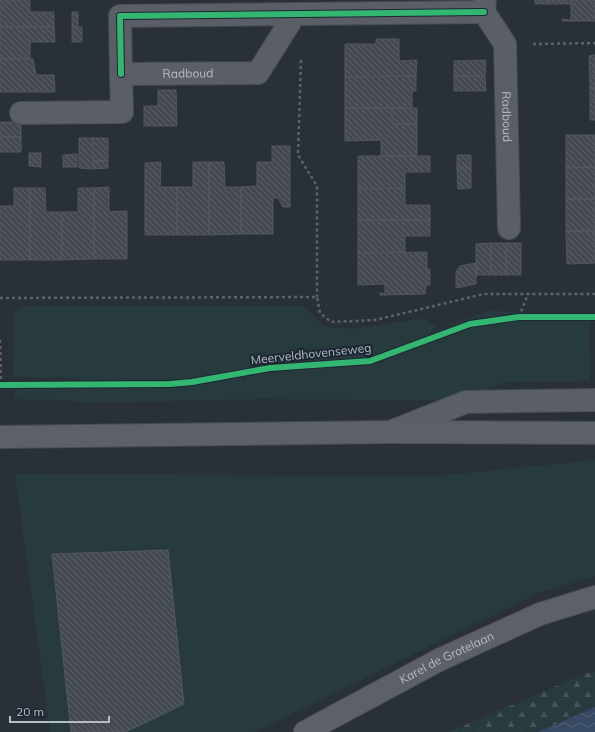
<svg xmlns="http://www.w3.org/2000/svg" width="595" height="732" viewBox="0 0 595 732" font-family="Mulish,sans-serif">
  <defs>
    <pattern id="forest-firs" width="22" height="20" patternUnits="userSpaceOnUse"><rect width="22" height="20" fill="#273a3e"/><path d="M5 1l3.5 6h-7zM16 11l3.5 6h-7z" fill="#445559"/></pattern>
    <pattern id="water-waves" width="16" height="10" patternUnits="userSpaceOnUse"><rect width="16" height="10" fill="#384963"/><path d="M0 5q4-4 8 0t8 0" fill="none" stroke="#526178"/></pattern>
    <pattern id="building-back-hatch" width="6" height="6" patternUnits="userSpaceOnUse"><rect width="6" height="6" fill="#444950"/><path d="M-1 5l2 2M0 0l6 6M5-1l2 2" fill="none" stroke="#5d6168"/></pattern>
  </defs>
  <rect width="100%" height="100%" fill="#2a3038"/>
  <!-- grass -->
  <path fill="#273a3e" d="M25,306H303L324,326L354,329L425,318L436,327L429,334L473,316L491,310L589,319L590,381L504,382L464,401L263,399L86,403L65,400L15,399L14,386L90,382L78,378L13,377L14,312Z
    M595,460V576L536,594L255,732H50L15,474L437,476Z"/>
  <!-- forest -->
  <path fill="url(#forest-firs)" d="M595,671V707L538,732H449L584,674Z"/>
  <!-- water -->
  <path fill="url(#water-waves)" d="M595,707V732H538Z"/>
  <!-- building -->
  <path fill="url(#building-back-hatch)" stroke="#52575f" d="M0,0H30V12H54V27H0Z
    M535,0H595V21H562V19L571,20V4H535Z
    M72,12H78V27H72Z
    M0,27H54L55,42H30V59H0Z
    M72,27H82V42H72Z
    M376,39H399V61L417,60L416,76L345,77V44H376Z
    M595,55V88H590L589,56Z
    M0,59H33L36,75H54L55,92H0Z
    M486,60L485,76H454V61Z
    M416,76V91H412V108H345V77Z
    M454,76H485L486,91H454Z
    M590,88H595V120H590Z
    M158,90H176L177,126H144V106H158Z
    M345,108H392V124H417V156H381V140L345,141Z
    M392,108H417V124H392Z
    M0,122H21V137H0Z
    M566,135H595V167L566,168Z
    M0,137H21V152H0Z
    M79,138H93L94,169L79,168Z
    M93,138H108V161H94Z
    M272,146H290V207H283L278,198H273V234H241V187L257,186V162H272Z
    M29,153H41V167L29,166Z
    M77,154V167H63V155Z
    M457,155H471V168H457Z
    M358,156H430V172H405V188L358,189Z
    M94,161H108V168L94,169Z
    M161,162L160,187H177V235H145V163Z
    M193,162H209V235H177V187H193Z
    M209,162H224L225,187H241V234L209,235Z
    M595,167V199H566V168Z
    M457,168H471V188L458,189Z
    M109,187V212L127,211V259H94V188Z
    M14,188H30V260H0V206H14Z
    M30,188H45L46,212H62V260H30Z
    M78,188H94V259L62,260V212H78Z
    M405,188V205H430V220H358V189Z
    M566,199H595V231H566Z
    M358,220H430V236H405V252L358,253Z
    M566,231H595V263L567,264Z
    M491,243H506V275H491Z
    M491,243V275H476V244Z
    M506,243H521V275H506Z
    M427,252V269H430V285H426L425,294L380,295V293L385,294V284L358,285V253Z
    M476,263V284L456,288V272L460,266Z
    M168,550L184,704L126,732H71L52,554Z"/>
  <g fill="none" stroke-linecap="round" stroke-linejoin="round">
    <defs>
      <g id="minor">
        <path id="s1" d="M485,0L484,12L505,44L509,228"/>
        <path d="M121,74L120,16L484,12"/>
        <path id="s2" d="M21,113L122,112L121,74L258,73L295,14"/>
        <path d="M390,432L466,402L595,400"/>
      </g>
      <g id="major">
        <path d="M0,437L390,432L595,433"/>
        <path id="s3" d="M305,732L439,660L540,614L595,597"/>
      </g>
    </defs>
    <!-- minor casing -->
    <use href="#minor" stroke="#484c53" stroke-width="24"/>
    <!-- major casing -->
    <use href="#major" stroke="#484c55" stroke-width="24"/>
    <!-- path -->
    <path stroke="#5d636a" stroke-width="2.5" stroke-dasharray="3 3" stroke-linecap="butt" d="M533,44L595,43
      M301,60L298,155L317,186V297
      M0,298L317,297L320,313L331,322L375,320L484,294H595
      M519,317L528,294
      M0,340L1,385"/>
    <!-- minor -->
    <use href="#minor" stroke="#5a5e66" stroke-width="22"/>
    <!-- major -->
    <use href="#major" stroke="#5c6168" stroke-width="22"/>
    <defs>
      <path id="cycleway" d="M121,74L120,16L484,12
        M0,385L170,384L192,382L270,368L370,361L470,324L519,317H595"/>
    </defs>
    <!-- cycleway casing -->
    <use href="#cycleway" stroke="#1d2633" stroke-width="8"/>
    <!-- cycleway -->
    <use href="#cycleway" stroke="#33b770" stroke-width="6"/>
  </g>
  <g text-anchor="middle" stroke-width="4" stroke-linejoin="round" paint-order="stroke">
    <!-- street labels -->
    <g font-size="12" fill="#b4bcc9" stroke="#1d2633">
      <text dy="4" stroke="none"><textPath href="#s2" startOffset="206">Radboud</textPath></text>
      <text dy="4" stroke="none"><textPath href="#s1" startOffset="123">Radboud</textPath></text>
      <text transform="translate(311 354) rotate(-6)" y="4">Meerveldhovenseweg</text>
      <text dy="4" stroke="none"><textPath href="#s3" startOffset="160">Karel de Grotelaan</textPath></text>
    </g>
  </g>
  <!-- scale -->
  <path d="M10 716v6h99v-6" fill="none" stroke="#b4bcc9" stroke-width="2"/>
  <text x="16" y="716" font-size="12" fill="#b4bcc9" stroke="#1d2633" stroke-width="3" paint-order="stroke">20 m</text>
</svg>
